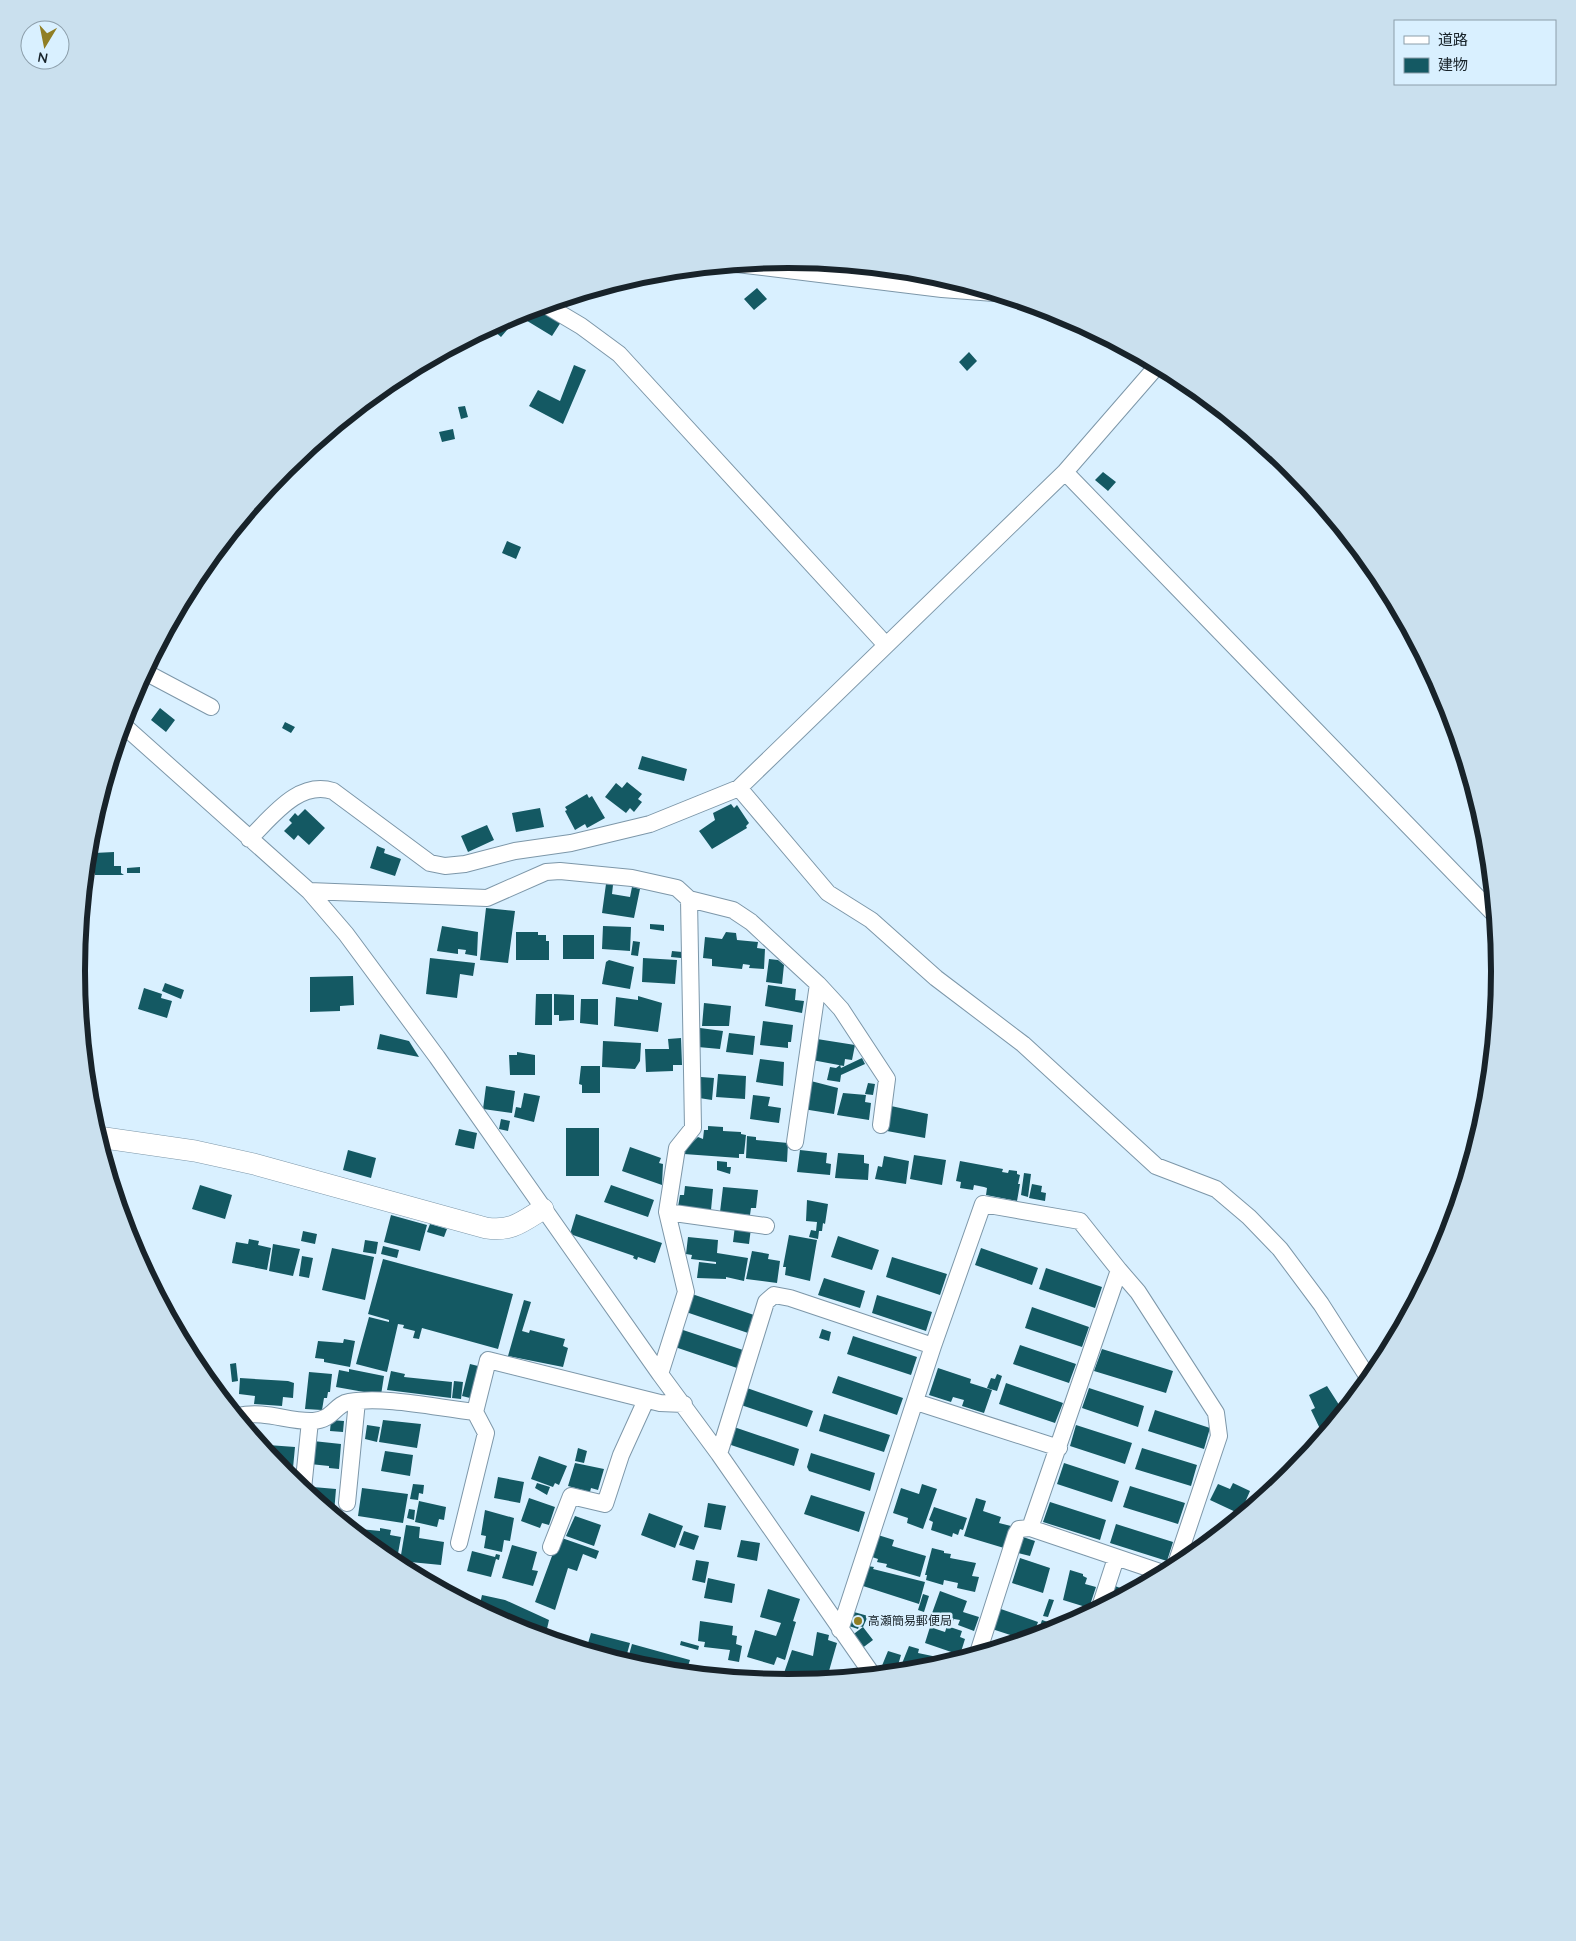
<svg xmlns="http://www.w3.org/2000/svg" width="1576" height="1941" viewBox="0 0 1576 1941" font-family="Quicksand,'Noto Sans JP',sans-serif">
  <rect width="100%" height="100%" fill="#d9f0ff"/>
  <!-- building -->
  <path fill="#145963" d="M757,288L767,299L754,310L744,299Z
    M536,307L561,322L552,336L519,316L522,311Z
    M514,314L518,317L501,337L493,330L502,320Z
    M969,352L977,361L967,371L959,362Z
    M574,365L586,370L563,424L529,406L538,390L560,401Z
    M465,406L468,417L461,419L458,407Z
    M453,429L455,439L442,442L439,432Z
    M1103,472L1116,482L1108,491L1095,480Z
    M507,541L521,547L516,559L502,553Z
    M160,708L175,720L166,732L151,720Z
    M285,722L295,727L291,733L282,728Z
    M642,756L687,769L684,781L638,769Z
    M627,782L642,794L638,799L642,802L634,812L630,808L626,813L605,797L616,783L622,788Z
    M587,794L589,798L592,796L605,818L587,828L585,824L575,830L565,811L567,810L565,807Z
    M731,804L734,808L737,805L749,823L746,826L747,828L712,849L699,831L715,820L713,813Z
    M540,808L544,827L516,832L512,813Z
    M305,809L325,828L309,845L298,835L294,840L284,831L292,823L289,820L295,813L298,816Z
    M487,825L494,840L468,852L461,836Z
    M377,846L385,849L384,853L401,859L395,876L370,868Z
    M114,852V866H121V873L124,875H95L94,853Z
    M140,867V873H127V868Z
    M606,884L613,885L612,894L630,897L632,887L640,889L634,918L602,913Z
    M486,908L515,911L508,963L480,960Z
    M650,924L664,925V931L650,929Z
    M442,926L478,932L477,956L465,954L466,950L458,949V954L437,951Z
    M603,926L631,927L630,951L602,949Z
    M516,932H538V935H546V941H549V960H516Z
    M726,932L736,933L737,940L758,942L757,948L765,949L764,969L749,968L750,965L743,964L742,969L712,966V959L703,958L705,937L722,939Z
    M563,935H594V959H563Z
    M633,941L640,942L638,956L631,955Z
    M672,951L682,952L681,958L671,957Z
    M430,958L475,963L473,976L460,974L457,998L426,994Z
    M643,958L677,960L675,984L642,982Z
    M769,959L778,960L784,965L782,984L766,982Z
    M609,960L634,967L630,989L602,984L606,962Z
    M353,976L354,1005L340,1006V1011L310,1012V977Z
    M165,983L184,990L181,999L162,991Z
    M768,985L796,989L795,1000L804,1001L802,1013L765,1006Z
    M144,988L162,994L161,998L172,1001L167,1018L138,1009Z
    M536,994H552V1025H535Z
    M554,994L574,995V1020L559,1021V1015H554Z
    M638,996L662,1003L658,1032L614,1026L616,997L638,1000Z
    M581,999H598V1025L580,1023Z
    M704,1003L731,1006L729,1026H702Z
    M763,1021L793,1025L791,1042H788V1048L760,1045Z
    M700,1028L723,1031L720,1049L698,1047Z
    M729,1033L755,1036L753,1055L726,1052Z
    M380,1034L409,1041L419,1057L377,1049Z
    M681,1038L682,1065H673V1071L646,1072L645,1049H669L668,1039Z
    M817,1039L855,1045L852,1060L845,1059L844,1066L812,1060Z
    M603,1041L641,1043L640,1061L635,1069L602,1067Z
    M517,1052L535,1055V1075H510L509,1055H517Z
    M862,1058L865,1064L841,1075L840,1082L827,1080L830,1067L836,1068L840,1065L841,1068Z
    M760,1059L784,1062L783,1086L756,1082Z
    M581,1066H600V1093H582V1085L579,1084Z
    M718,1074L746,1076L745,1099L716,1097Z
    M701,1077L714,1078L712,1100L699,1098Z
    M807,1080L838,1088L834,1114L803,1109Z
    M868,1083L875,1084L873,1095L865,1094Z
    M486,1086L515,1091L512,1113L483,1109Z
    M524,1093L540,1096L534,1122L514,1117L516,1107L521,1108Z
    M843,1093L866,1095L865,1102L871,1103L869,1120L837,1115Z
    M753,1095L770,1097L768,1106L781,1108L779,1123L750,1119Z
    M891,1106L928,1114L925,1138L887,1131Z
    M501,1119L510,1121L508,1131L499,1129Z
    M708,1126L723,1127V1131L741,1132V1134L746,1135L744,1154H739V1158L684,1154L685,1149L698,1137L703,1139L704,1130H708Z
    M566,1128H599V1176H566Z
    M459,1129L477,1133L474,1149L455,1145Z
    M747,1136L756,1137V1140L788,1143L787,1162L746,1158Z
    M630,1147L661,1158L659,1163L663,1164L662,1185L622,1171Z
    M348,1150L376,1158L371,1178L343,1170Z
    M800,1150L827,1153L826,1163L831,1164L830,1175L797,1172Z
    M838,1153L864,1155V1163L869,1164L868,1180L835,1178Z
    M914,1155L946,1160L942,1185L910,1179Z
    M884,1156L909,1161L906,1184L875,1179L878,1166L882,1167Z
    M717,1161L727,1162V1167H731L730,1174L717,1170Z
    M960,1161L1003,1169L1002,1172L1008,1173L1009,1170L1017,1171V1174L1020,1175L1018,1184H1020L1017,1201L986,1195L987,1188L984,1187L974,1185L973,1190L960,1188L961,1182L956,1181Z
    M1024,1173L1031,1174L1028,1197L1021,1195Z
    M1032,1184L1042,1186L1041,1192L1046,1193L1045,1201L1029,1198Z
    M200,1185L232,1195L225,1219L192,1209Z
    M611,1185L654,1200L648,1217L604,1202Z
    M685,1186L713,1189L711,1210L678,1207L680,1195H684Z
    M723,1187L758,1190L756,1208H751L750,1215L720,1212Z
    M807,1200L828,1204L825,1224L823,1223L822,1231H819L818,1239L809,1237L811,1230L816,1231L817,1222L806,1221Z
    M576,1214L662,1243L655,1263L638,1257L637,1260L633,1258L634,1256L570,1234Z
    M391,1215L427,1225L420,1251L384,1242Z
    M430,1224L447,1229L444,1237L427,1232Z
    M735,1226L751,1228L749,1244L733,1242Z
    M303,1231L317,1234L315,1244L301,1241Z
    M789,1235L817,1240L810,1281L785,1275L786,1267H783Z
    M838,1236L879,1250L872,1270L831,1257Z
    M688,1237L718,1240L717,1253L748,1258L744,1281L726,1277V1279L697,1278L699,1262L716,1264V1262L691,1259L692,1255L686,1254Z
    M249,1239L259,1241L258,1245L271,1248L267,1270L232,1263L236,1242L248,1244Z
    M365,1240L378,1242L376,1254L363,1252Z
    M273,1244L300,1249L293,1276L269,1271Z
    M383,1246L399,1250L397,1258L381,1254Z
    M332,1248L374,1257L365,1300L322,1290Z
    M981,1248L1038,1268L1032,1285L975,1265Z
    M752,1251L769,1254L768,1259L780,1261L777,1283L746,1279Z
    M302,1256L313,1258L309,1278L299,1276Z
    M892,1257L947,1274L940,1295L886,1277Z
    M383,1259L513,1294L498,1349L422,1328L419,1339L413,1338L415,1331L403,1328L404,1325L398,1324L387,1372L356,1364L369,1317L389,1322V1320L368,1314Z
    M1046,1268L1102,1287L1095,1308L1039,1289Z
    M824,1278L865,1291L860,1308L818,1295Z
    M692,1294L754,1315L748,1333L686,1312Z
    M877,1295L932,1312L926,1331L872,1313Z
    M524,1300L531,1302L522,1331L529,1333L530,1330L565,1339L563,1346L568,1348L563,1367L508,1356Z
    M1032,1307L1089,1327L1082,1347L1025,1328Z
    M680,1329L743,1350L737,1368L675,1347Z
    M822,1329L831,1332L829,1341L819,1338Z
    M853,1336L917,1357L911,1375L847,1354Z
    M344,1339L355,1341L350,1367L324,1362V1359L315,1358L318,1341L343,1343Z
    M1020,1345L1076,1364L1069,1383L1013,1364Z
    M1102,1349L1173,1371L1166,1393L1094,1371Z
    M236,1363L238,1381L232,1382L230,1364Z
    M470,1364L478,1366L470,1398L462,1396Z
    M938,1368L971,1379L970,1383L992,1390L984,1413L962,1406L964,1400L953,1397L951,1402L929,1395Z
    M349,1369L384,1376L381,1395L336,1387L339,1370L349,1372Z
    M391,1371L405,1374L404,1377L452,1382L451,1398L387,1390Z
    M309,1372L332,1374L330,1392H328L327,1398H324L322,1410L305,1409Z
    M997,1374L1002,1376L997,1391L987,1388L991,1378L995,1379Z
    M838,1376L903,1398L897,1415L832,1393Z
    M240,1378L288,1381L294,1383L293,1398L283,1397L282,1406L254,1404L255,1396L239,1394Z
    M454,1381L463,1382L461,1399L452,1398Z
    M1006,1383L1063,1403L1055,1423L999,1404Z
    M1327,1386L1343,1411L1323,1435L1311,1410L1315,1408L1309,1395Z
    M747,1388L813,1411L807,1427L741,1405Z
    M1089,1388L1144,1406L1138,1427L1082,1408Z
    M1155,1410L1210,1428L1204,1449L1148,1431Z
    M824,1414L890,1435L884,1452L819,1431Z
    M331,1420L344,1421L343,1432L330,1431Z
    M383,1420L421,1424L417,1448L379,1442Z
    M367,1425L380,1427L377,1442L365,1439Z
    M1076,1425L1132,1443L1125,1464L1070,1446Z
    M734,1427L799,1449L794,1466L728,1444Z
    M313,1441L341,1444L339,1469L329,1468V1466L310,1464Z
    M268,1445L295,1447L293,1468L279,1466L267,1452Z
    M578,1448L587,1451L584,1463L575,1461Z
    M1142,1448L1197,1465L1191,1486L1135,1469Z
    M385,1451L413,1455L410,1476L381,1471Z
    M811,1453L875,1473L870,1491L809,1471L807,1467Z
    M539,1456L567,1466L559,1485L555,1483L553,1487L531,1479Z
    M575,1463L604,1469L598,1490L591,1488L590,1492L568,1486Z
    M1064,1463L1119,1481L1112,1502L1057,1484Z
    M498,1477L524,1482L520,1503L494,1498Z
    M537,1483L550,1487L547,1495L535,1488Z
    M1233,1483L1250,1491L1240,1514L1210,1500L1218,1484L1230,1489Z
    M413,1484L424,1485L423,1494L419,1493L418,1500L410,1499Z
    M922,1484L937,1489L923,1529L907,1523L908,1518L893,1513L901,1488L919,1494Z
    M1130,1486L1185,1503L1178,1524L1123,1507Z
    M313,1487L336,1489L334,1513L309,1494H312Z
    M362,1488L408,1494L403,1523L358,1516Z
    M811,1495L865,1512L859,1532L804,1514Z
    M529,1498L555,1507L549,1525L542,1523L540,1528L521,1521Z
    M976,1498L986,1501L983,1511L1001,1517L999,1523L1011,1526L1004,1548L964,1536Z
    M419,1501L446,1507L444,1520L439,1519L437,1527L415,1522Z
    M1050,1502L1106,1520L1100,1540L1043,1522Z
    M708,1503L726,1506L721,1530L704,1527Z
    M934,1507L967,1518L963,1530L960,1529L958,1535L953,1533L952,1537L931,1530L933,1522L929,1520Z
    M409,1509L415,1510L414,1520L407,1518Z
    M485,1510L514,1518L510,1541L504,1540L502,1552L484,1548L486,1536L481,1535Z
    M649,1513L683,1526L675,1548L641,1535Z
    M575,1516L601,1525L594,1546L566,1536Z
    M1116,1524L1173,1542L1167,1561L1110,1543Z
    M406,1525L420,1527L419,1538L444,1542L441,1565L400,1561Z
    M380,1528L391,1530L390,1535L401,1537L397,1559L387,1558L359,1535L360,1529L380,1531Z
    M684,1531L699,1536L694,1550L679,1545Z
    M878,1535L894,1540L892,1546L926,1556L920,1577L886,1567L887,1564L877,1562L878,1559L872,1557Z
    M559,1537L599,1551L596,1559L583,1554L577,1571L568,1568L555,1610L535,1602Z
    M1023,1537L1035,1541L1030,1556L1018,1553Z
    M741,1540L760,1543L757,1561L737,1557Z
    M512,1545L537,1552L532,1570L538,1571L533,1586L502,1578Z
    M932,1548L944,1551V1553L951,1554L950,1558L976,1563L972,1576L979,1577L975,1592L957,1588L958,1583L944,1580L943,1585L926,1580L927,1575H925Z
    M472,1551L495,1557L496,1554L500,1555L499,1560L496,1559L491,1577L467,1571Z
    M1020,1558L1050,1568L1043,1593L1012,1583Z
    M696,1560L709,1562L705,1583L692,1580Z
    M868,1566L874,1567L873,1569L925,1582L919,1604L863,1586Z
    M1070,1570L1083,1574V1576L1087,1578L1085,1584L1096,1587L1089,1608L1063,1600Z
    M708,1578L735,1584L732,1603L704,1598Z
    M1115,1586L1123,1589L1121,1596L1109,1602Z
    M768,1589L800,1599L793,1621L796,1622L785,1660L777,1657L774,1665L747,1657L755,1630L776,1636L781,1623L760,1617Z
    M940,1591L967,1601L963,1612L979,1617L974,1631L958,1625L960,1620L954,1619L952,1623L931,1616Z
    M923,1594L929,1596L924,1612L918,1610Z
    M482,1595L505,1600L549,1620L546,1633L504,1622L479,1608Z
    M1049,1599L1054,1600L1048,1617L1043,1616Z
    M998,1608L1038,1622L1033,1636L1023,1639L992,1629Z
    M854,1612L868,1616L863,1627L873,1640L861,1649L851,1636L863,1627L859,1626L858,1629L849,1626Z
    M1042,1620L1063,1627L1037,1635Z
    M700,1621L733,1626L732,1635L737,1636L736,1644L742,1646L739,1662L728,1660L730,1650L704,1647L705,1642L698,1641Z
    M947,1626L962,1631L960,1637L965,1639L960,1655L925,1643L930,1627L945,1632Z
    M817,1632L829,1635L828,1640L837,1643L827,1678L803,1681L784,1673L792,1650L813,1656Z
    M591,1633L630,1643L625,1661L586,1650Z
    M681,1641L699,1646L698,1650L680,1645Z
    M632,1644L690,1660L686,1672L649,1669L627,1662Z
    M909,1646L919,1649L918,1653L942,1658L939,1665L927,1669L899,1671Z
    M888,1651L901,1655L896,1672L879,1673Z
    M697,1668L721,1675V1676L695,1673Z"/>
  <g fill="none" stroke-linecap="round" stroke-linejoin="round">
    <defs>
      <path id="minor" d="M737,264L942,289L994,293
        M544,304L581,326L619,354L886,645
        M1065,472L1494,914
        M145,672L211,707
        M122,724L309,891L346,934L437,1057L660,1374L719,1454L872,1674
        M739,788L828,893L871,920L936,978L1023,1044L1156,1166L1216,1189L1249,1217L1280,1249L1321,1304L1369,1379
        M249,839C272,817 298,780 333,791L430,863L445,866L465,864L515,851L571,843L650,824L739,788L1065,472L1158,365
        M309,891L487,898L546,872L560,871L632,878L677,888L689,899L733,910L751,922L818,984L795,1142
        M818,984L841,1009L887,1079L881,1125
        M667,1212L766,1226
        M1119,1270L1138,1292L1216,1413L1219,1436L1175,1567
        M660,1374L686,1292L667,1212L677,1148L693,1128L689,899
        M916,1402L1059,1448
        M237,1416C268,1410 286,1422 313,1421C333,1420 335,1404 349,1402C386,1396 437,1408 475,1412L488,1360L660,1403L684,1404
        M719,1454L766,1302L774,1295L790,1298L933,1346
        M303,1489L310,1421
        M347,1503L357,1401
        M459,1543L486,1433L475,1412
        M551,1547L571,1496L605,1504L621,1455L646,1400
        M1100,1607L1116,1558
        M840,1630L933,1346L983,1204L1080,1221L1119,1270L1030,1528L1163,1573
        M978,1653L1016,1534L1019,1529L1030,1528"/>
      <path id="tertiary" d="M98,1137L195,1151L254,1164L486,1228C511,1232 522,1222 543,1209"/>
    </defs>
    <!-- minor casing -->
    <use href="#minor" stroke="#7d97a9" stroke-width="18"/>
    <!-- tertiary casing -->
    <use href="#tertiary" stroke="#7d97a9" stroke-width="22"/>
    <!-- minor -->
    <use href="#minor" stroke="#fff" stroke-width="16"/>
    <!-- tertiary -->
    <use href="#tertiary" stroke="#fff" stroke-width="21"/>
  </g>
  <!-- markers -->
  <circle fill="#907e24" stroke="#d9f0ff" stroke-width="2" cx="858" cy="1621" r="5"/>
  <g text-anchor="middle" stroke-width="5" stroke-linejoin="round" paint-order="stroke">
    <!-- poi labels -->
    <g font-size="12" fill="#18232a" stroke="#d9f0ff" text-anchor="start">
      <text x="868" y="1625">高瀬簡易郵便局</text>
    </g>
  </g>
  <!-- crop -->
  <path d="M0 0H1576V1941H0ZM85 971a703 703 0 1 1 1406 0a703 703 0 1 1-1406 0Z" fill="#cae0ee" fill-rule="evenodd"/>
  <path fill="none" stroke="#18232a" stroke-width="6" d="M85 971a703 703 0 1 1 1406 0a703 703 0 1 1-1406 0Z"/>
  <!-- legend -->
  <rect x="1394" y="20" width="162" height="65" fill="#d9f0ff" stroke="#8c9eaa"/>
  <rect x="1404" y="36" width="25" height="8" fill="#ffffff" stroke="#8c9eaa"/>
  <text x="1438" y="45" font-size="15" fill="#18232a">道路</text>
  <rect x="1404" y="58" width="25" height="15" fill="#145963" stroke="#8c9eaa"/>
  <text x="1438" y="70" font-size="15" fill="#18232a">建物</text>
  <!-- north arrow -->
  <g transform="translate(45 45) rotate(190)"><circle r="24" fill="#d9f0ff" stroke="#8c9eaa"/>
  <path d="M0-4L9 19L0 12L-9 19Z" fill="#907e24"/>
  <text y="-8" font-size="14" font-weight="bold" text-anchor="middle" fill="#18232a">N</text>
  </g>
</svg>
